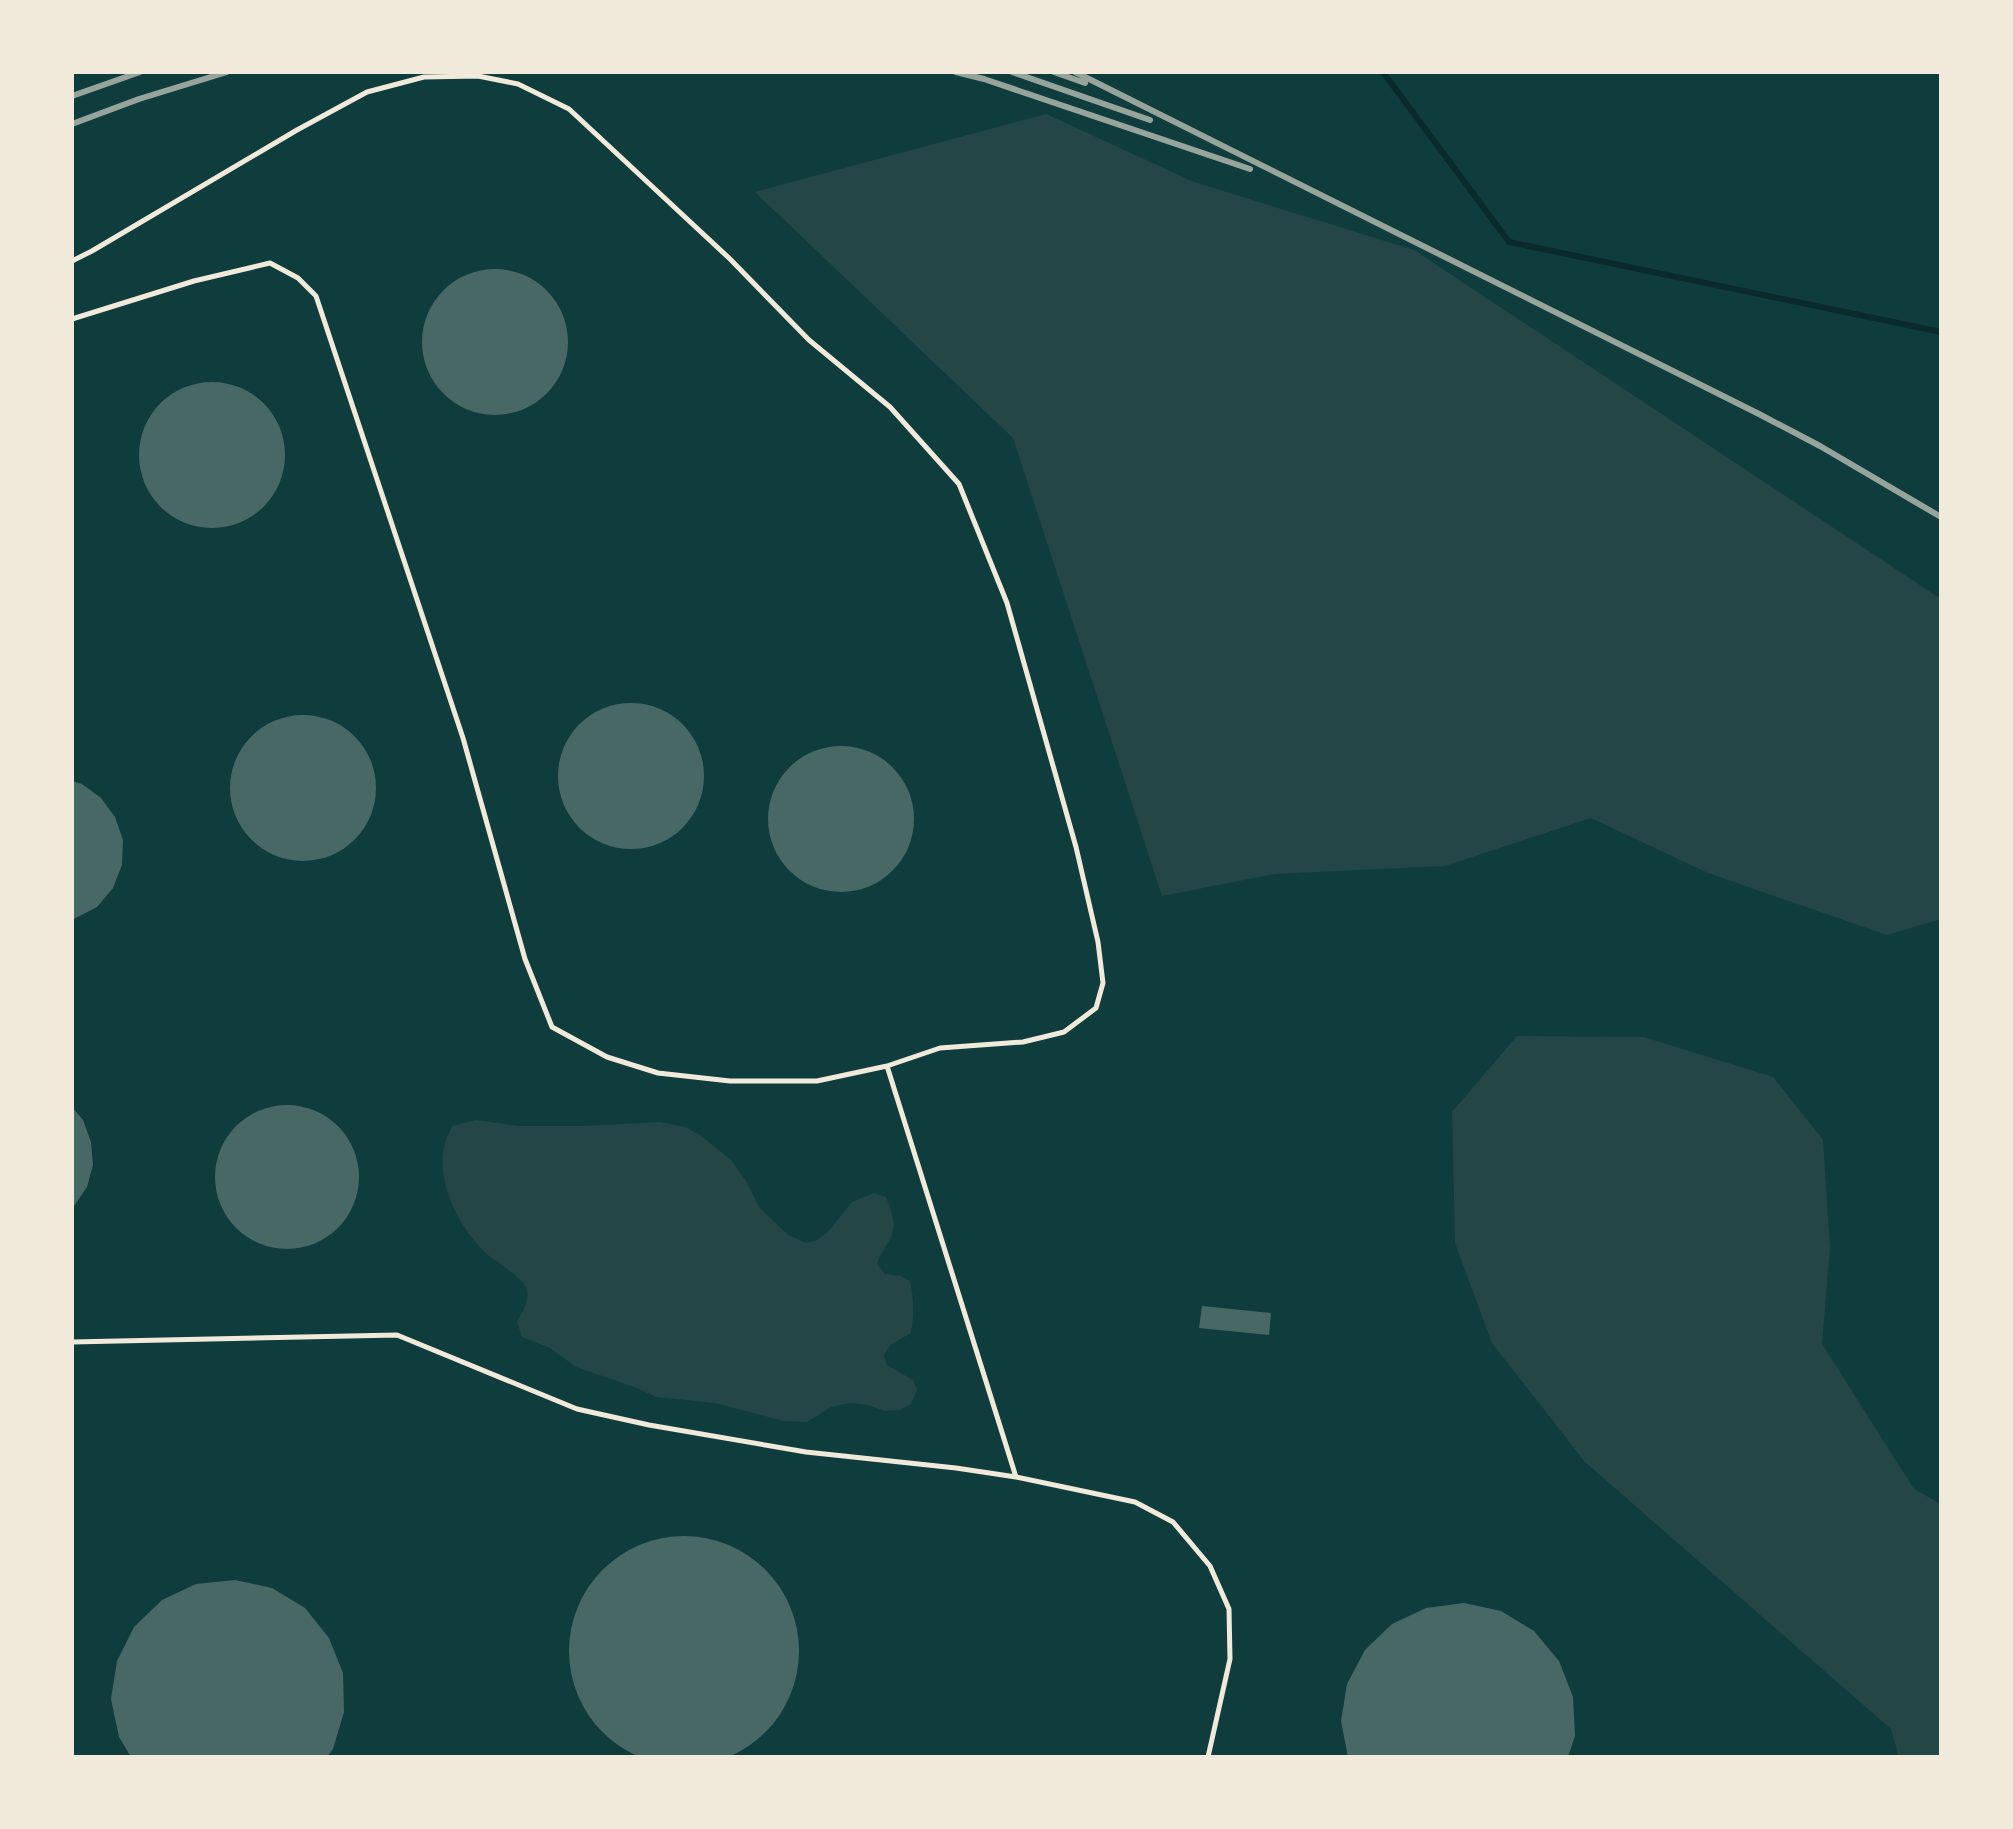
<svg xmlns="http://www.w3.org/2000/svg" width="2013" height="1829" viewBox="0 0 2013 1829" font-family="Commissioner,sans-serif">
  <rect width="100%" height="100%" fill="#0f3d3e"/>
  <!-- green -->
  <path fill="#244646" d="M1046,114L1194,182L1414,250L1941,599V919L1887,935L1708,873L1591,818L1445,866L1274,874L1162,896L1013,438L755,192Z
    M1517,1036L1644,1037L1773,1077L1823,1140L1830,1248L1822,1344L1914,1489L1941,1504V1757H1899L1891,1729L1585,1462L1492,1343L1455,1243L1452,1112Z
    M476,1120L518,1126H584L660,1122L685,1127L700,1135L731,1160L746,1181L759,1207L788,1235L806,1243L817,1240L828,1232L852,1202L874,1193L886,1197C892,1212 898,1226 889,1241C884,1249 880,1255 877,1264L885,1274L901,1276L910,1281C914,1299 914,1315 911,1333L890,1345L884,1355L887,1365L913,1380L917,1390L911,1404L899,1410L885,1411L868,1405L850,1403L831,1407L807,1422L784,1421L715,1403L656,1397L637,1388L576,1367L550,1348L522,1337L517,1322C523,1311 531,1300 526,1287C520,1276 498,1263 488,1255C461,1231 434,1181 445,1143C446,1138 450,1132 452,1126Z"/>
  <g fill="none" stroke-linecap="round" stroke-linejoin="round">
    <!-- stream -->
    <path stroke="#0a2a2b" stroke-width="6" d="M1383,72L1509,242L1941,332"/>
  </g>
  <!-- building -->
  <path fill="#486865" d="M422 342a73 73 0 1 1 146 0a73 73 0 1 1-146 0Z
    M139 455a73 73 0 1 1 146 0a73 73 0 1 1-146 0Z
    M558 776a73 73 0 1 1 146 0a73 73 0 1 1-146 0Z
    M230 788a73 73 0 1 1 146 0a73 73 0 1 1-146 0Z
    M768 819a73 73 0 1 1 146 0a73 73 0 1 1-146 0Z
    M72,781L82,784L101,798L115,817L123,840L122,865L113,888L97,907L72,920Z
    M215 1177a72 72 0 1 1 144 0a72 72 0 1 1-144 0Z
    M72,1107L83,1120L91,1142L93,1165L87,1187L72,1209Z
    M1202,1306L1271,1313L1269,1335L1199,1328Z
    M569 1651a115 115 0 1 1 230 0a115 115 0 1 1-230 0Z
    M235,1580L272,1588L305,1608L329,1638L343,1673L344,1712L333,1749L327,1757H131L119,1737L111,1699L117,1661L134,1627L162,1600L196,1584Z
    M1464,1603L1501,1611L1534,1631L1559,1661L1573,1697L1575,1736L1568,1757H1348L1341,1721L1347,1684L1365,1650L1392,1624L1426,1608Z"/>
  <g fill="none" stroke-linecap="round" stroke-linejoin="round">
    <!-- service -->
    <path stroke="#f1e9da" stroke-width="5" d="M72,261L92,251L297,130L367,92L424,77L478,76L518,84L569,109L730,259L809,340L890,407L959,484L1007,603L1076,847L1098,942L1103,983L1096,1008L1064,1032L1023,1042L940,1048L887,1066L817,1081H730L658,1073L607,1057L552,1027L525,959L463,738L316,296L298,278L270,263L194,281L72,319
      M887,1066L1016,1477
      M72,1342L397,1335L577,1409L649,1425L806,1452L956,1468L1016,1477L1135,1502L1173,1522L1210,1566L1229,1609L1230,1659L1208,1757"/>
    <!-- rail -->
    <path stroke="#97a49c" stroke-width="6" d="M956,72L984,79L1250,169
      M1012,72L1150,120
      M1054,72L1085,83
      M1075,72L1759,414L1820,446L1941,517
      M72,96L140,72
      M72,124L139,99L227,72"/>
  </g>
  <!-- border -->
  <rect width="2013" height="1829" fill="none" stroke="#f1e9da" stroke-width="148"/>
</svg>
